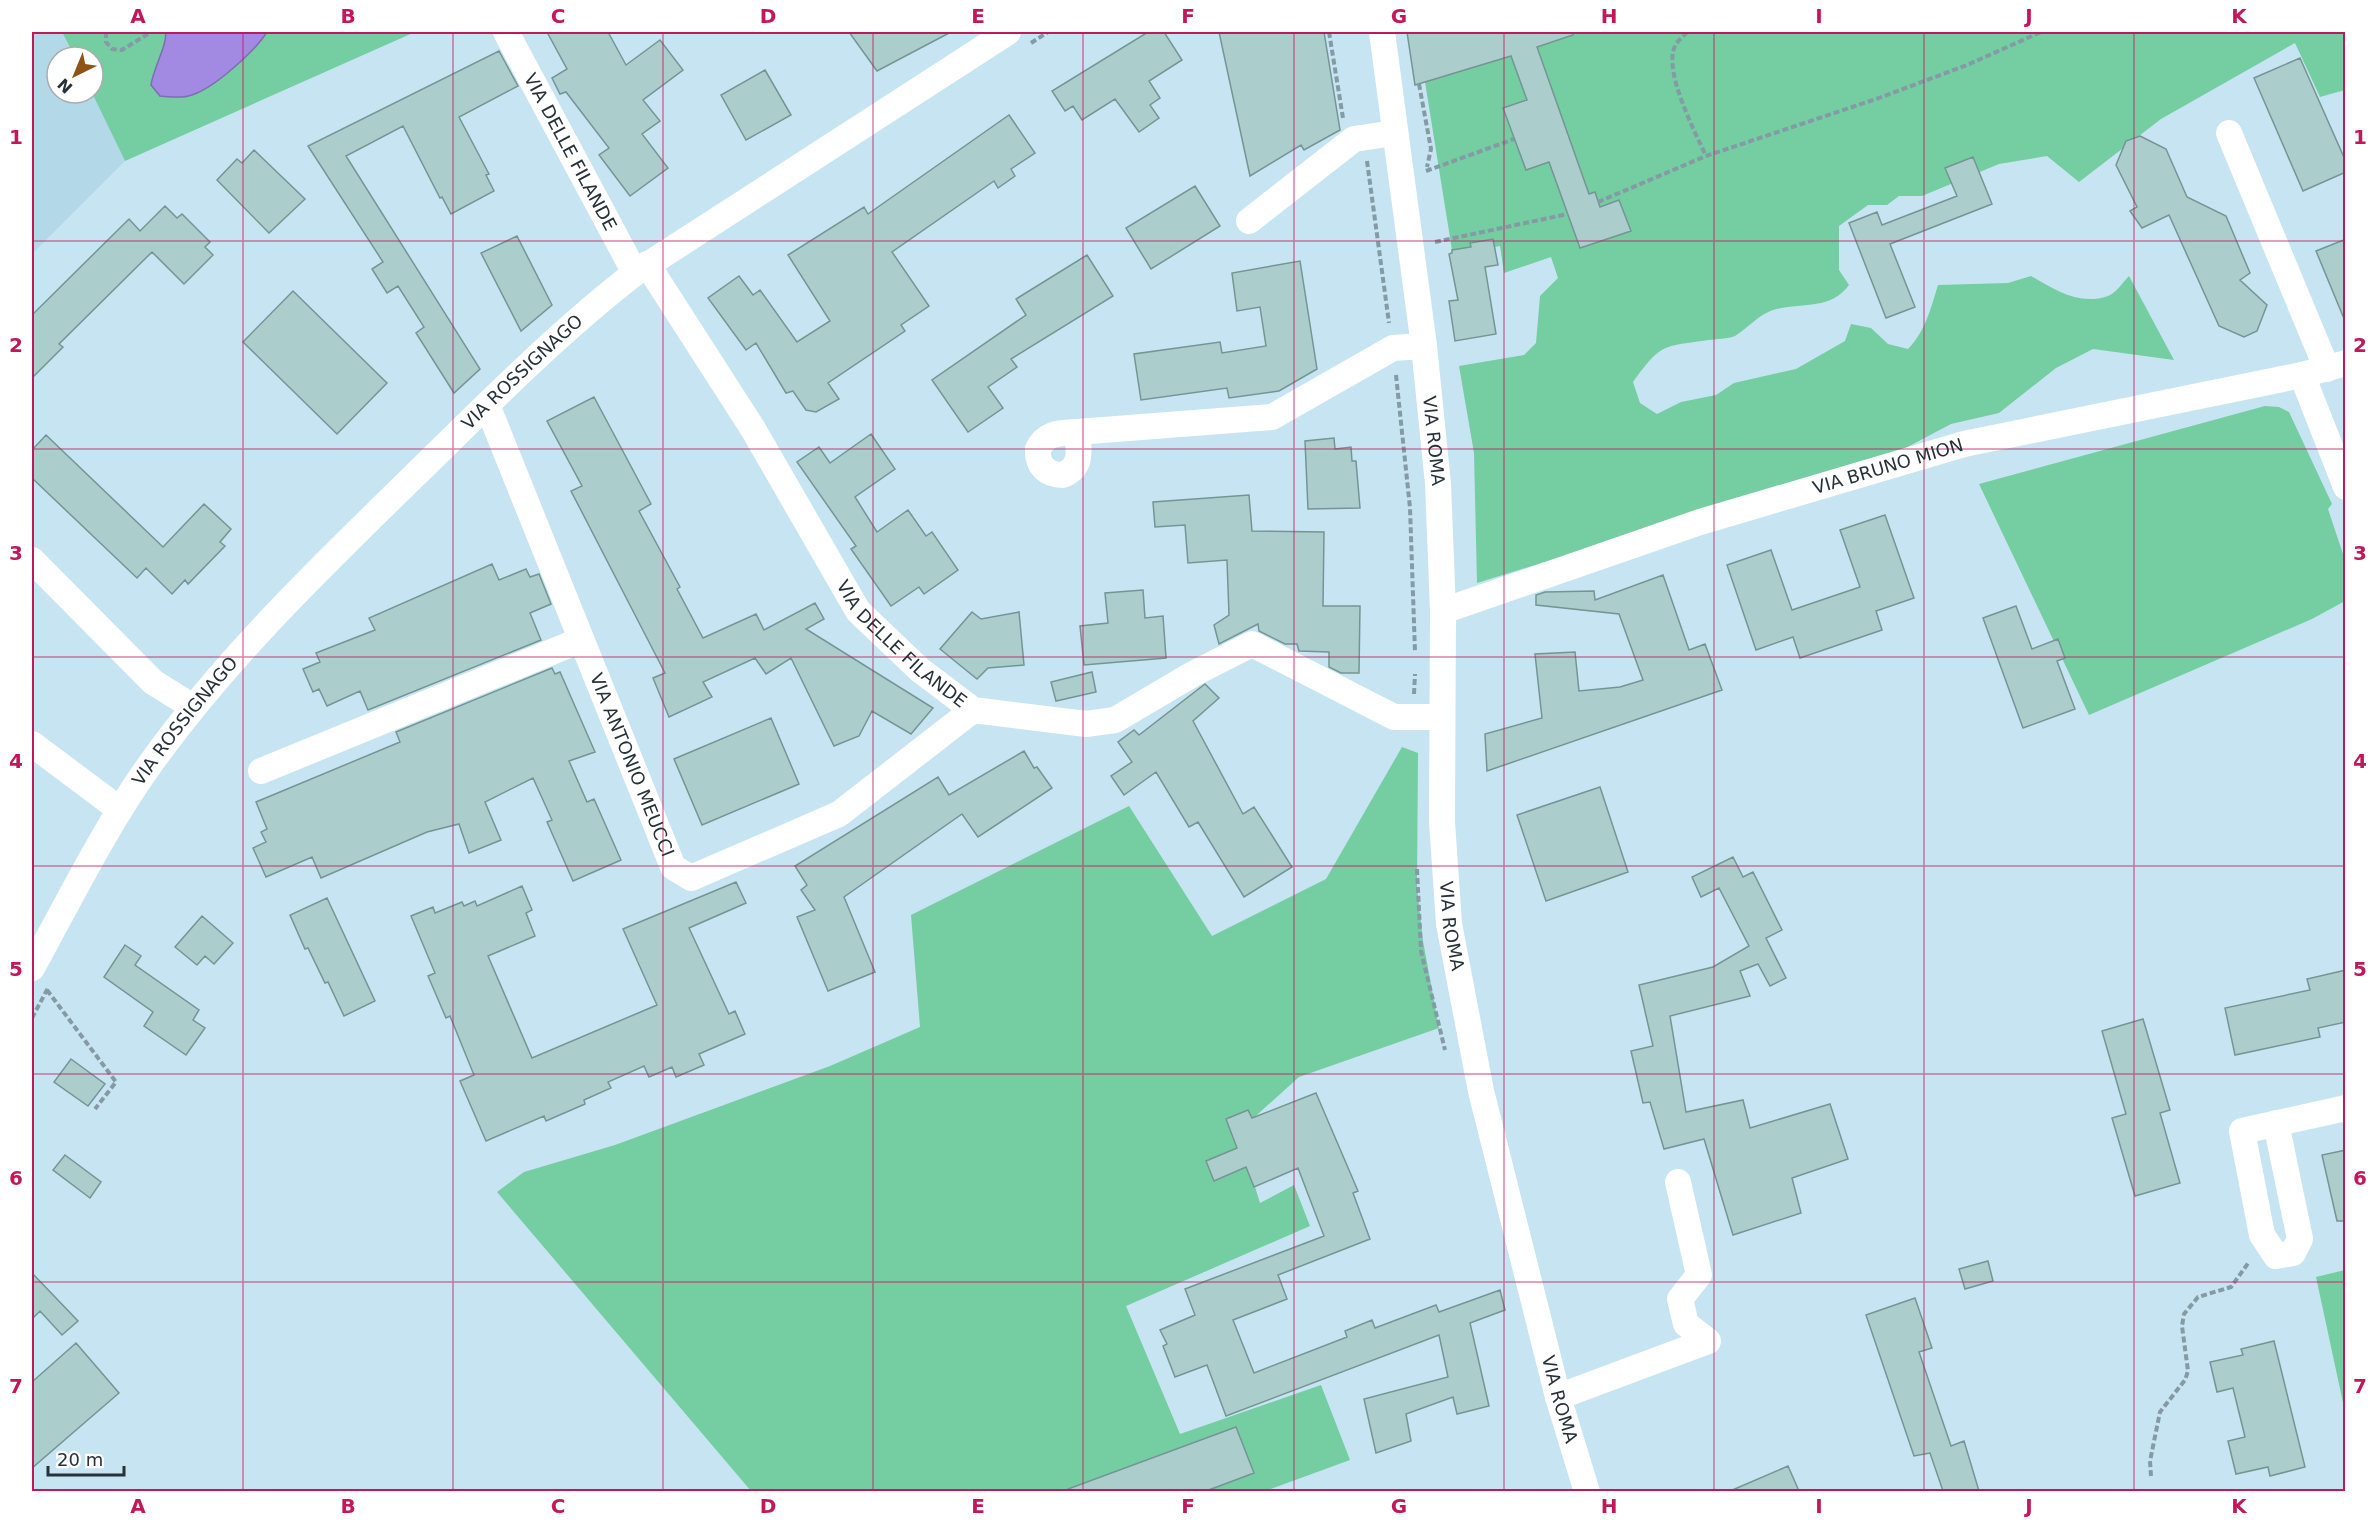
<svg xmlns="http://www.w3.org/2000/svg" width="2377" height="1523" viewBox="0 0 2377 1523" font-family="'DejaVu Sans',sans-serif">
  <rect width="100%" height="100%" fill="#c7e4f2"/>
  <!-- built -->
  <path fill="#b3d9e9" d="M32,32H62L75,57H57V93H92L125,161L32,254Z"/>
  <!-- green -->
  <path fill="#75cda2" d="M62,32H415L125,161L92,93L93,57H75Z
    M1536,32H2345V90L2320,97L2295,43L2161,119L2079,182L2047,156L1999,164L1922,196H1899L1887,205H1868L1839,226V270L1849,285C1830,311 1800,302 1773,310C1758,315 1748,328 1735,336C1728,339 1716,339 1708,340C1661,347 1662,343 1633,382L1640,403L1657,414L1681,402L1716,395L1734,383L1796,369L1845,341L1851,324L1871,328L1888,344L1908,349C1925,332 1931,308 1938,285L2008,283L2031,276C2055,290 2079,306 2108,296C2116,293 2123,282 2129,276L2174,360L2093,349L2056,368L1999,413L1951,424L1898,452L1477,583L1474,453L1459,366L1524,355L1536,343L1540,296L1558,278L1551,257L1504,273L1500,246L1495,247L1493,239L1470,243L1471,247L1452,250L1425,82L1511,56L1527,100L1503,109L1526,170L1549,162L1580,248L1631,231L1619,200L1600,207L1589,194L1537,47L1541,46Z
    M2265,406L2279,407L2289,412L2332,504L2328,509L2345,560V601L2312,619L2089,715L1979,484Z
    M1402,747L1418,753L1417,887L1423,941L1439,1028L1299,1077L1238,1132L1260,1203L1294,1185L1310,1226L1126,1306L1180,1434L1321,1385L1350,1460L1265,1491H751L497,1192L524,1172L615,1145L724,1105L830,1066L920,1027L911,915L1129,806L1212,936L1326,879Z
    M2345,1270H2346L2345,1412L2316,1277Z"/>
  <!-- water -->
  <path fill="#a289e2" stroke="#7d6faf" stroke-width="1.5" d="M165,32H267C255,51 218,84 197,93C185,99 173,97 160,96L151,85C153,69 169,41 165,32Z"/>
  <!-- building -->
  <path fill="#abcecd" stroke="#749594" stroke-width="1.5" d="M547,32H608L626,65L660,40L683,70L643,100L660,121L642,134L668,168L630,196L599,155L609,148L566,92L560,94L552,78L567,69Z
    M849,32H951L877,71Z
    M1148,32H1164L1182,60L1149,81L1160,98L1150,105L1159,118L1139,132L1115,99L1082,120L1073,106L1065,111L1052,91Z
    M1219,32H1324L1340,130L1304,150L1301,145L1250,176Z
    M1407,32H1573V35L1537,47L1589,194L1595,192L1600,207L1619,200L1631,231L1580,248L1549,162L1526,170L1503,108L1527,100L1511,56L1415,85Z
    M499,51L518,86L459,117L489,174L486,175L494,191L451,214L442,197L440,198L403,126L346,156L480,369L454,393L416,333L424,327L398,286L387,293L372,269L383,262L308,146Z
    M2300,58L2346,162V172L2303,191L2254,78Z
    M765,70L791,115L746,140L721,95Z
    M1009,115L1035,153L1011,169L1015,176L998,188L994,181L892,252L929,306L901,325L905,331L828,383L839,399L816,412L806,410L793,391L786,393L756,343L746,350L708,298L739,276L753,295L760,290L797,342L830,321L788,255L864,207L868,214Z
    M2140,136L2166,149L2187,197L2226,216L2250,273L2240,280L2267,305L2257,331L2244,337L2219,326L2169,215L2142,228L2130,211L2137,207L2116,165L2126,141Z
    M254,150L305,199L269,233L217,180L237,159L242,163Z
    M1973,157L1992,204L1890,244L1915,307L1886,318L1849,223L1877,212L1882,225L1957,196L1945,168Z
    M1195,186L1220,226L1151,269L1126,228Z
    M165,206L177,218L182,214L210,242L205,247L213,255L184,284L152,252L59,344L63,347L32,378V315L129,219L140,231Z
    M517,236L552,305L521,331L481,253Z
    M1493,239L1498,265L1485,267L1496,334L1455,341L1449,301L1458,300L1449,254L1452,253V250L1471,247L1470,243Z
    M2346,239V321H2345L2316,251Z
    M1087,255L1113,296L1011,359L1017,367L988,387L1003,408L968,432L932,380L1026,315L1016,299Z
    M1300,261L1317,369L1279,391L1229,398L1227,388L1141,400L1134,354L1220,342L1222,353L1266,346L1260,307L1237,311L1232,273Z
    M293,291L387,383L337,434L243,342Z
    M594,397L651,504L639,511L680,587L677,589L703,638L756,614L764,630L815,603L824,619L806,629L933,708L911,734L872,711L859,736L834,746L791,658L766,674L755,658L703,682L712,697L669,717L653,678L665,673L571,491L582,486L547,421Z
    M871,434L895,469L855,497L877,532L908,510L926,536L932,532L958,570L924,594L919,587L891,606L851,549L856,546L797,462L819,447L830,463Z
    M46,435L163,547L204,504L231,529L220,542L225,546L188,584L185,580L172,594L146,568L137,578L32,478V450Z
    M1334,438L1335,449L1351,447L1352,461H1356L1360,508L1308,509L1305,441Z
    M1249,495L1252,531L1324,532L1323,606H1360L1359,673H1341L1329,667V652L1299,651L1297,644H1285L1259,631L1258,624L1219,644L1214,625L1229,615L1227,560L1188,563L1185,525L1155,527L1153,502Z
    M1885,515L1914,598L1876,611L1882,630L1800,658L1793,637L1756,650L1727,565L1771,550L1792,610L1860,587L1840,530Z
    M492,564L499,580L526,569L530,577L539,574L551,604L530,613L541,640L368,710L360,691L327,706L319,689L313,692L303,669L320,662L316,653L375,630L369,618Z
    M1663,575L1689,650L1705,644L1722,690L1487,771L1485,734L1542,718L1535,654L1575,652L1579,691L1620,687L1643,680L1619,614L1536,605V595L1545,592L1594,591L1595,600Z
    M1143,590L1145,618L1163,616L1166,658L1084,665L1080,626L1108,623L1105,593Z
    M2016,606L2032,649L2058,639L2065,658L2057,661L2075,709L2023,728L1983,618Z
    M972,612L981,619L1019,612L1024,665L988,668L977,679L940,649Z
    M552,668L555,674L560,672L595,752L569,761L587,802L594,799L621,860L573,881L547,822L552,820L533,778L485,802L501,840L469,853L459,824L427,832L321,878L312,857L266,877L253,848L266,842L261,832L267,829L256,802L400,742L396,732Z
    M1092,672L1096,692L1056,701L1051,682Z
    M1205,684L1219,698L1193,721L1243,814L1254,807L1292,867L1244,897L1198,822L1189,827L1156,772L1124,795L1111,776L1132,762L1118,742L1134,730L1139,735Z
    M771,718L799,784L702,825L674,759Z
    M1024,751L1034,768L1037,767L1052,788L978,837L962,814L844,897L875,972L828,991L797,917L815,910L801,890L807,885L795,866L938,777L949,795Z
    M1600,787L1628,872L1546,901L1517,815Z
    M1733,857L1743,877L1753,872L1782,930L1766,938L1786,978L1770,986L1758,964L1740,971L1750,996L1670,1016L1686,1112L1743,1100L1750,1128L1830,1104L1848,1159L1792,1178L1801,1213L1733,1235L1704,1139L1664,1149L1650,1102L1643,1103L1631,1051L1653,1046L1639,985L1713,967L1749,946L1719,888L1701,897L1692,877Z
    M736,882L746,903L689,928L729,1014L735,1011L745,1034L699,1054L704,1065L676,1077L672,1067L649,1077L644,1066L608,1082L611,1088L584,1100L585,1104L546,1121L544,1116L486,1141L460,1081L474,1075L450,1016L446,1018L428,976L435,973L411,916L433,907L435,913L462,902L464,906L475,901L477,906L522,886L532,910L526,913L535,936L488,956L532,1058L657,1005L623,929Z
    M327,898L375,1001L344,1016L328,982L325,983L308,948L305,949L290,915Z
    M202,916L233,943L214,964L205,956L197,965L175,947Z
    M125,945L141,956L135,965L199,1010L193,1020L205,1028L186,1055L144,1026L153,1012L104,977Z
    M2346,970V1022L2318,1028L2320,1037L2235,1055L2225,1008L2310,990L2307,979Z
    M2143,1019L2170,1110L2160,1113L2180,1183L2135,1196L2112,1118L2126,1114L2102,1031Z
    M71,1059L105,1084L88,1106L54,1082Z
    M1316,1093L1358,1191L1353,1193L1370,1239L1278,1275L1287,1299L1233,1320L1254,1373L1347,1337L1345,1331L1372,1320L1375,1328L1436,1305L1439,1312L1500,1290L1505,1310L1470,1323L1489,1406L1457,1414L1453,1397L1406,1414L1411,1441L1376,1453L1364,1399L1448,1377L1439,1335L1226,1416L1207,1365L1175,1377L1163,1346L1167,1344L1160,1330L1195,1315L1185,1289L1324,1236L1298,1168L1254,1187L1246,1167L1214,1181L1206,1161L1237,1148L1226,1119L1248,1110L1252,1118Z
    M2346,1150V1221H2337L2322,1155Z
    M65,1155L101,1182L90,1198L53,1170Z
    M1988,1261L1993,1281L1965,1289L1959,1269Z
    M32,1273L78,1321L62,1335L40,1311L32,1319Z
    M1915,1298L1932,1348L1919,1352L1951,1446L1964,1441L1979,1491H1943L1930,1453L1914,1456L1866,1315Z
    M2274,1341L2305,1467L2270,1476L2268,1467L2236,1474L2228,1441L2245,1437L2233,1388L2217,1392L2210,1362L2243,1355L2241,1349Z
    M76,1343L119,1393L32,1468V1382Z
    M1236,1427L1254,1473L1206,1491H1068V1489Z
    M1788,1466L1799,1491H1730Z"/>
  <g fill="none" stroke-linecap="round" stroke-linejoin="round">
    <!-- path -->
    <path stroke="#849aa4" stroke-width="4" stroke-dasharray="6 3" stroke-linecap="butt" d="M106,32V42L112,49L122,50L151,32
      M1329,32L1343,118
      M1687,32C1684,36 1677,41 1675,46C1663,71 1695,132 1706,156
      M1031,43L1048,32
      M1419,84L1431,149L1427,167
      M1367,161L1389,323
      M1426,171L1514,139
      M1598,202L1706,156L1879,98L1967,65L2041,32
      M1435,242L1568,214
      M1396,375L1410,508L1415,652
      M1414,694L1415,674
      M1417,869L1421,951L1445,1050
      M47,990L116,1082L95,1109
      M32,1018L48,988
      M2151,1476L2150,1461L2160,1412L2185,1380L2188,1371L2182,1326L2184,1314L2198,1297L2231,1287L2249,1262"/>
    <!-- minor -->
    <g stroke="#fff" stroke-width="26">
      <path id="s1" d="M506,32L635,273"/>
      <path id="s2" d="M1382,32L1424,346L1438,484L1443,611L1442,822L1449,924L1481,1091L1558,1397L1587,1492"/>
      <path d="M2229,133L2327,369"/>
      <path d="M1249,221L1354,139L1394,133"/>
      <path id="s3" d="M647,264L753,429L858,611L920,670L973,710L1086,724L1115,720L1193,674L1252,644L1394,717H1442"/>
      <path d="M2302,375L2346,487"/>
      <path id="s4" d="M487,405L673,867L691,878L839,814L973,710"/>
      <path d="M1077,432C1079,450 1083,466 1063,475C1047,475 1037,466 1038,449C1046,432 1061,433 1077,432L1272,417L1393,348L1424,346"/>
      <path d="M32,560L153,682L193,707"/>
      <path id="s5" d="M1443,611L1700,522L1964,444L2302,375L2346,363"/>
      <path d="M32,744L119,809"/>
      <path d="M261,771L581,640"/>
      <path id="s6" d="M32,968C70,899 105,827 151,763C227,657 320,568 412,478C485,407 555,335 635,273L1008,32"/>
      <path d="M2276,1123L2300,1239L2293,1253L2276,1256L2262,1235L2242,1131L2346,1108"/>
      <path d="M1558,1397L1708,1341L1686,1324L1680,1299L1699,1275L1678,1182"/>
    </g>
  </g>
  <!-- grid -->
  <path fill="none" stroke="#c2185b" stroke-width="1.5" stroke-opacity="0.55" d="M243,32V1492M453,32V1492M663,32V1492M873,32V1492M1083,32V1492M1294,32V1492M1504,32V1492M1714,32V1492M1924,32V1492M2134,32V1492M32,241H2346M32,449H2346M32,657H2346M32,866H2346M32,1074H2346M32,1282H2346"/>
  <g text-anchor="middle" stroke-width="4.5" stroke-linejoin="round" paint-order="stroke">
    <!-- street labels -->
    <g font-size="18" fill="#273238" stroke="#fff">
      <text dy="6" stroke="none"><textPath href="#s1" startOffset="136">VIA DELLE FILANDE</textPath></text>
      <text dy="6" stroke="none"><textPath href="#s6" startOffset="777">VIA ROSSIGNAGO</textPath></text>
      <text dy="6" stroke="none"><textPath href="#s2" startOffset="412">VIA ROMA</textPath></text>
      <text dy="6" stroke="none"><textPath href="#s5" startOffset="468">VIA BRUNO MION</textPath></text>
      <text dy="6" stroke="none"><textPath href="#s3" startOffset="460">VIA DELLE FILANDE</textPath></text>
      <text dy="6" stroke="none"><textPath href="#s6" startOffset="291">VIA ROSSIGNAGO</textPath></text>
      <text dy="6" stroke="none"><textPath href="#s4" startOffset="388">VIA ANTONIO MEUCCI</textPath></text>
      <text dy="6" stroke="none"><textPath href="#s2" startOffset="898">VIA ROMA</textPath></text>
      <text dy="6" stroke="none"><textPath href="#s2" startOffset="1384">VIA ROMA</textPath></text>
    </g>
  </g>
  <!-- border -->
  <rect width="2377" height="1523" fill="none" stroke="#ffffff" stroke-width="66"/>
  <!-- north arrow -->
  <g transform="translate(75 75) rotate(223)"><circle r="28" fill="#ffffff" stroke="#a9adaf" stroke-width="1.5"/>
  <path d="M0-4.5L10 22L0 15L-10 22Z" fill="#905316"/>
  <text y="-9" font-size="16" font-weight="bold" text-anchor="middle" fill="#273238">N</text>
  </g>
  <!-- scale -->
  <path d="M48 1466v9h76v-9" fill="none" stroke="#273238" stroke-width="3"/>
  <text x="57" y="1466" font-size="18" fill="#273238" stroke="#ffffff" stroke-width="4.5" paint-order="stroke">20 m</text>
  <rect x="33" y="33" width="2311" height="1457" fill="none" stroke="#c2185b" stroke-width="2"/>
  <g font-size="20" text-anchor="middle" font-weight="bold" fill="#c2185b">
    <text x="138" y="23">A</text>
    <text x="348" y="23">B</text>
    <text x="558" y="23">C</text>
    <text x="768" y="23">D</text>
    <text x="978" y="23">E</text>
    <text x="1188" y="23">F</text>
    <text x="1399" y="23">G</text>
    <text x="1609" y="23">H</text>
    <text x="1819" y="23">I</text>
    <text x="2029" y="23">J</text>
    <text x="2239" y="23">K</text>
    <text x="16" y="144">1</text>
    <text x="2360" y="144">1</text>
    <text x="16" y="352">2</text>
    <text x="2360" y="352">2</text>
    <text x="16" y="560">3</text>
    <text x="2360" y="560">3</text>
    <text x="16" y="768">4</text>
    <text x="2360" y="768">4</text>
    <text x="16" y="976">5</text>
    <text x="2360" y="976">5</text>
    <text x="16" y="1185">6</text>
    <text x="2360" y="1185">6</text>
    <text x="16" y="1393">7</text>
    <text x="2360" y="1393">7</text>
    <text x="138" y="1513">A</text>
    <text x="348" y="1513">B</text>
    <text x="558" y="1513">C</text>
    <text x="768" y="1513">D</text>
    <text x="978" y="1513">E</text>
    <text x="1188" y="1513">F</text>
    <text x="1399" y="1513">G</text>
    <text x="1609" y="1513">H</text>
    <text x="1819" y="1513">I</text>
    <text x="2029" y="1513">J</text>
    <text x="2239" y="1513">K</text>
  </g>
</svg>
